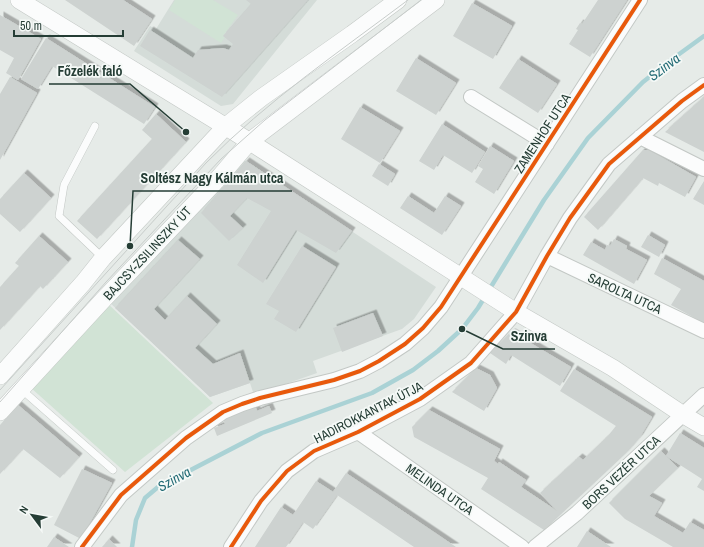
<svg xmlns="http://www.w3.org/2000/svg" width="704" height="547" viewBox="0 0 704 547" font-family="'Archivo Narrow',sans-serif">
  <defs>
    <filter id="shadow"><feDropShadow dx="3.5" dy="-3.5" stdDeviation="0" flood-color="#0004"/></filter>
  </defs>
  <rect width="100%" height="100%" fill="#e6ebe8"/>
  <!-- built -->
  <path fill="#d4dcd8" d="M174,0H317L233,104L221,106L134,51L150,26L156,29Z
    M241,158L436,287L414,319L402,329L313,361L317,373L254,395L250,383L210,397L107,300Z"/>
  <!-- green -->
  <path fill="#d1e3d5" d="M175,0H213L238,15L223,36L225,37L221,43L169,10Z
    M106,302L213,403L125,472L30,387Z"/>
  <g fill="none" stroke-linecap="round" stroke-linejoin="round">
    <!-- stream -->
    <path stroke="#aad2d5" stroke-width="4.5" d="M132,547L136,520L145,498L158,487L262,433L372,393L413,370L438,351L462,329L478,308L544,200L588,138L643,82L671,60L704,36"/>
  </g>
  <!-- building -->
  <path fill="#cdd2d0" filter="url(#shadow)" d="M65,0H123L152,19L134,46Z
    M246,0H308L222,97L140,46L150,30L193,58L198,50L223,48L229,50L233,44L223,36L251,4Z
    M598,0H627L590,57L569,44L578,30L576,29L580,23L582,24Z
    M472,3L512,26L493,59L453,36Z
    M0,15L41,39L18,80L6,73L14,58L0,50Z
    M46,38L155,107L144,124L52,66L38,89L21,79Z
    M416,58L456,83L436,115L396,91Z
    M518,59L557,84L538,113L499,88Z
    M10,77L37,93L0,160V94Z
    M704,97V152L665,132Z
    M360,107L400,131L380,163L341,139Z
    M156,114L186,142L97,239L77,221L152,139L142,130Z
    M442,124L485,152L472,173L443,155L434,170L419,161Z
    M490,146L514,161L494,194L475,182L483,169L478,166Z
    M643,150H649L696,177L685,197L659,183L658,186L643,178L598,230L584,217Z
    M246,161L352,231L336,253L296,230L263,283L237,265L271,211L247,198L230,216L243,228L229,241L201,213Z
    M379,164L395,174L388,186L372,176Z
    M24,173L51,198L20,232L0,214V199Z
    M704,181V205L693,199Z
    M408,196L434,213L445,196L461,206L442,235L400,208Z
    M648,235L665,245L659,257L641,247Z
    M39,236L68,262L43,289L40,286L0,330V287L19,266L15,263Z
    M614,239L627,246L626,249L647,260L634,284L583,255L591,242L605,250L607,245L610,246Z
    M178,240L200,259L154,309L165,320L187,296L217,324L195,348L213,364L240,353L250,383L210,397L115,308Z
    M302,246L336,267L296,332L274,319L279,311L266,304Z
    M662,258L704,281V323L671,305L681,289L654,274Z
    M373,313L383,336L342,352L333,328Z
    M512,332L571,367L560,386L511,355L506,364L490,353L509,334Z
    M476,368L490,375L497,388L484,411L452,392Z
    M574,369L652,417L640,437L626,453L544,530L481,489L488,478L414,437L412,427L429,410L500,449L494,461L498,464L499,462L526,480L521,487L557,511L540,493L579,457L583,460L608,436L616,426L560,391Z
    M18,405L79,457L60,478L23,449L0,474V425Z
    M255,405L257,411L269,406L272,413L217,436L214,428L225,424L223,418Z
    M680,433L704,448V491L697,487L702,479L666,456Z
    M661,451L678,468L649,496L662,503L654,516L683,533L690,522L704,530V547H673L625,519L609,503Z
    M82,469L112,483L81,539L54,525Z
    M346,473L410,516L456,547H414L337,495L313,529L303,522L286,547H255L281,507L293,515L316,481L333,492Z
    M587,531L611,547H577Z
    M54,537L69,547H47Z
    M109,539L117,547H102Z"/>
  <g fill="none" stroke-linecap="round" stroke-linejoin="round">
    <defs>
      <path id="service" d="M95,126L64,185L59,216L103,258
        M21,389L113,470"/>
      <path id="minor" d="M471,97L547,144
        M640,137L704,169
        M547,256L704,331
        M358,432L522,547
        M82,547L121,495L186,438L223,412L242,404L260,398L334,380L360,371L379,361L405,344L423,328L441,307L640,0
        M231,547L261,501L287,471L314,451L358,432L420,399L471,363L516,312L547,256L570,218L609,164L682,101L704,85
        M535,547L577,513L704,395"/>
      <path id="tertiary" d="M19,0L236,133L516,312L613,368L682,414L704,427
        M0,376L83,283L103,258L226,126L261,98L352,34L398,0
        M0,412L103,300L216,181L250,141L436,0"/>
    </defs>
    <!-- service casing -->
    <use href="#service" stroke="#c3c8c5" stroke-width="8"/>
    <!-- minor casing -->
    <use href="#minor" stroke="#c3c8c5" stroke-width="16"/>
    <!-- tertiary casing -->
    <use href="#tertiary" stroke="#c3c8c5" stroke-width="18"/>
    <!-- service -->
    <use href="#service" stroke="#fbfcfc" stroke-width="7"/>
    <!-- minor -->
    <use href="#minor" stroke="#fbfcfc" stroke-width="14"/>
    <!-- tertiary -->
    <use href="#tertiary" stroke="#fbfcfc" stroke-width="17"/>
    <!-- tram -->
    <path stroke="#c7ccca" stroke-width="1" d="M0,390L206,163C267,101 339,52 408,0
      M0,402L106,282L221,159L265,120L421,0"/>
    <defs>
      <path id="cycleway" d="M82,547L121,495L186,438L223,412L242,404L260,398L334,380L360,371L379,361L405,344L423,328L441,307L640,0
        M231,547L261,501L287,471L314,451L358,432L420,399L471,363L516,312L547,256L570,218L609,164L682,101L704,85"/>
    </defs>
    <!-- cycleway casing -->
    <use href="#cycleway" stroke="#f5f9f7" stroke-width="6"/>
    <!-- cycleway -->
    <use href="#cycleway" stroke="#e8590c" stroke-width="4"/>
  </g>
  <g text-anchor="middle" stroke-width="3.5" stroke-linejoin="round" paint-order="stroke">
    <!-- street labels -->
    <g font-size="13" fill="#253d35" stroke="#f5f9f7">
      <text transform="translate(542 133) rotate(-57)" y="5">ZAMENHOF UTCA</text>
      <text transform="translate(147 253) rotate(-47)" y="5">BAJCSY-ZSILINSZKY ÚT</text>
      <text transform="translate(625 293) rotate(25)" y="5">SAROLTA UTCA</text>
      <text transform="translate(368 412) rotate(-27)" y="5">HADIROKKANTAK ÚTJA</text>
      <text transform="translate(621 472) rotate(-43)" y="5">BORS VEZÉR UTCA</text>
      <text transform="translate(440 489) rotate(35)" y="5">MELINDA UTCA</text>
    </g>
    <!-- water labels -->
    <g font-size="14" font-style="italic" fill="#236b75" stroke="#f5f9f7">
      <text transform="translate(664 67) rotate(-37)" y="5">Szinva</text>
      <text transform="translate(174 479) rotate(-29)" y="5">Szinva</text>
    </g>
  </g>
  <!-- callouts -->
  <path fill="none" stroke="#253d35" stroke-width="1.5" d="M186 132L130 84H49M130 246L133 191H292M462 329L503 349H555"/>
  <g fill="#253d35" stroke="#f5f9f7" stroke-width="1.5">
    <circle cx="186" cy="132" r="4"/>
    <circle cx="130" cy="246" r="4"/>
    <circle cx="462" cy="329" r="4"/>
  </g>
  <g font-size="14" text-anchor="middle" font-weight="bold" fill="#253d35" stroke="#f5f9f7" stroke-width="3.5" stroke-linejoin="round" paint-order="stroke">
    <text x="90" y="76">Főzelék faló</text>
    <text x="212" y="183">Soltész Nagy Kálmán utca</text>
    <text x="529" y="341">Szinva</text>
  </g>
  <!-- north arrow -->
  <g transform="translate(32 515) rotate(302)" stroke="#f5f9f7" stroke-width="3" paint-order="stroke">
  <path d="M0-3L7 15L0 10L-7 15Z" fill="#253d35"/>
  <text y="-6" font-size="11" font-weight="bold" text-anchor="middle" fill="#253d35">N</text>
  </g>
  <!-- scale -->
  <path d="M14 30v6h109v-6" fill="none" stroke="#253d35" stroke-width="2"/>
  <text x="20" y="30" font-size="12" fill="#253d35" stroke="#f5f9f7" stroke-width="3" paint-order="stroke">50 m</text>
</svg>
